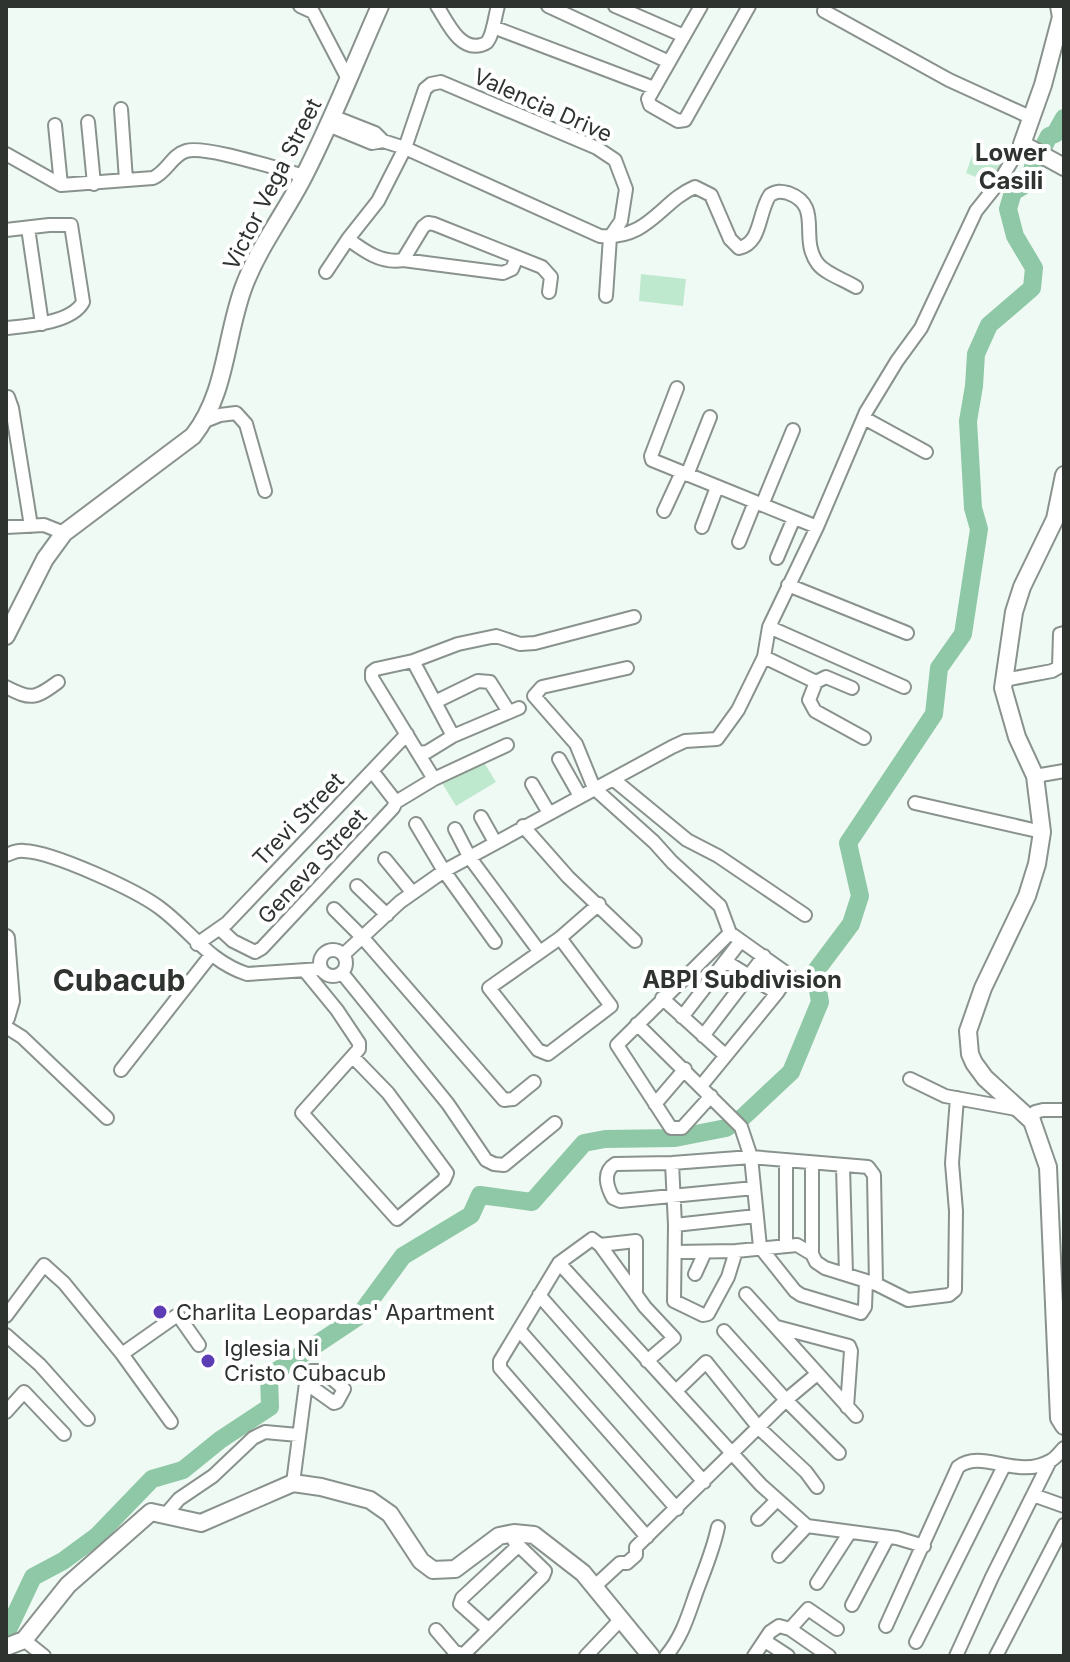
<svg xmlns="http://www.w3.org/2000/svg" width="1070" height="1662" viewBox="0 0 1070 1662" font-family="Inter,sans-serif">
  <rect width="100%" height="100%" fill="#f0faf4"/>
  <!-- grass -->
  <path fill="#bfe9cf" d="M973,153L1009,166L1001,187L966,173Z
    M641,274L686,279L683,306L639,301Z
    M482,759L496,782L456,806L442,783Z"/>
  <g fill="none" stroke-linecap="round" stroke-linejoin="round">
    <!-- river -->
    <path stroke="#8fc8a6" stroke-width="18" d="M6,1634L33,1577L63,1561L97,1536L152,1479L183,1470L220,1440L270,1407L269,1376L359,1316L403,1256L471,1215L480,1195L532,1202L584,1143L605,1139L675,1138L726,1128L743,1117L791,1072L820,1002L815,972L851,924L860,896L848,843L934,714L939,668L963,634L979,529L973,508L968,421L974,386L976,354L989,325L1032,288L1034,268L1015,236L1008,209L1013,192L1029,182L1033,167L1049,136L1055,134L1064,118"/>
    <defs>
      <path id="street" d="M300,6L313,12L348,79
        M437,6C447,21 459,51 481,45C487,43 487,43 490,37C494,28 495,16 498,6
        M548,6L669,62
        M615,6L684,36
        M701,6L648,99L650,105L678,121L685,120L749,6
        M824,11L949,80L1030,117
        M493,27L654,88
        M121,109L126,180
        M332,116L375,133L383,141
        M88,122L94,184
        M55,125L61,185
        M328,125L372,143L383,141L405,148L600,236C649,240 661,201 695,187L711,195L730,239L739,248C762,243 758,212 770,195C777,191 780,191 788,193C824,206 798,238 818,264C826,274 845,280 856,287
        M6,154L61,185L153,178C167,172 172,155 186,151C206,145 280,170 305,176
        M28,228L42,324
        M6,230L49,225H71L83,302C72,323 27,326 6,328
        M348,239C364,251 382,264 403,260L503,273L512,269L517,257
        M403,260L423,227L428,223L434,224L542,267L551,277L549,292
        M326,272L348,239L378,201L405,148L425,89L431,84L441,82L597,148L615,160L626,189L621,221L610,237L606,296
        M677,388L651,456L652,460L817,527
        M8,397L12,408L31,526
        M864,418L926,452
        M205,421L220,415L236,413L246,424L265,491
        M687,475L710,417
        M762,505L793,430
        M664,511L682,472
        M6,527L44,525L64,533
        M702,527L717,487
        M739,542L755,502
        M777,558L794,518
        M788,585L907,633
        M769,627L904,687
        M764,657L816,682L826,677L852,688
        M413,661L453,736
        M627,668L542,687L534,696L576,744L594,788L654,842L672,862L720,906L730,933L789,975L777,993L701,1086
        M1004,680L1052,671L1059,667L1060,634L1064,633
        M816,682L809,700L815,711L864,738
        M6,687C31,700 35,699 58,682
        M435,702L478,681L490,682L509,712
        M419,753L427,752L453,736L519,708
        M559,759L580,796
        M1035,776L1064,771
        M434,779L372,678V672L376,669L413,661L458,644L496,636L520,644L535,643L634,617
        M613,779L687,840L718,856L805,915
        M532,784L549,813
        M396,802L434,779L507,745
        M915,803L1042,832
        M481,817L495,842
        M416,824L444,871L495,942
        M523,826L568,877L635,941
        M455,829L470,858L539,951
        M6,855C12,853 17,850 24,851C53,852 136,890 160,908C191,931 208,961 247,974L321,969
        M385,859L412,892
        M357,886L387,915
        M334,909L363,938L504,1100L513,1099L534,1082
        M220,929L233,941L255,952L262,948L393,808L396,802L372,771
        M560,938L611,1006L548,1054L538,1050L489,988L560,938L599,904
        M197,944L227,923L407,734
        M320 963a13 13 0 1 1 26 0a13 13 0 1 1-26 0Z
        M343,955L400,902L444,871L672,747L685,741L717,739L738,710L764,657L769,627L817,527L866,412L897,361L921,328L976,211L999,182L1022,144
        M725,961L777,993
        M305,971L337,1010L359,1043V1049L302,1113L397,1219L444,1180L447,1173L388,1093L354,1058
        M342,973L448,1104L486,1160L494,1164L504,1165L555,1123
        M662,998L725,1055
        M682,1017L740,942
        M637,1024L741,1127L751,1157L760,1247L795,1291L801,1295L861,1313L865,1307L866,1281
        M6,1027L22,1037L107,1118
        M703,1036L764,956
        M121,1070L211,955
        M910,1079L945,1096L1016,1109
        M711,1096L682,1128H671L617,1045L730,933
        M655,1104L685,1069
        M1032,1121L1035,1112L1043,1110H1064
        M672,1163L675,1225L674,1301L703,1315L708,1314L728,1277L736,1251
        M843,1166L846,1274
        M754,1188L620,1201L613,1198C607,1187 602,1172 615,1164L672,1163L751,1157L868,1167L874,1175L876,1284
        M675,1225L756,1216
        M600,1245L636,1241V1295
        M786,1245V1160
        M675,1252L736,1251L797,1245L812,1254L816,1262L825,1268L876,1284L908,1300L949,1295L955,1290L956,1211L952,1163L957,1098
        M812,1254V1163
        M559,1263L761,1485L807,1526L897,1538L924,1546
        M695,1274L705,1252
        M746,1294L856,1416
        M539,1295L704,1482
        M6,1316L44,1265L64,1283L122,1354L171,1422
        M777,1327L849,1346L851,1351L847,1407
        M520,1331L677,1509
        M724,1331L786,1400L839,1453
        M6,1335L40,1365L88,1419
        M122,1354L176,1316L180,1318L199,1345
        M676,1391L706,1362L759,1428L806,1472L817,1487
        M6,1412L24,1392L64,1434
        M293,1483L306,1383L312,1371H323L344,1389L337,1402L334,1403L306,1383
        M1033,1495L1064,1506
        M167,1513L179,1499L213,1476L253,1438L265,1432L298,1435
        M758,1519L777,1500
        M647,1537L500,1368V1361L559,1263L592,1239L600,1245L645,1307L674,1338L647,1361
        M779,1556L807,1526
        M817,1583L850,1532
        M594,1587L620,1563H627L636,1555V1547L786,1400L817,1374
        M852,1605L888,1537
        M886,1626L958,1467C982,1448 1017,1480 1050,1461C1055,1459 1060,1452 1064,1448
        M488,1629L460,1604L462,1598L518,1546
        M790,1629L808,1609L837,1629
        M436,1630L454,1651L463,1655L543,1576L545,1571L514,1541V1533
        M24,1640L44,1656
        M765,1641L788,1656
        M916,1642L1004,1466
        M586,1656L622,1618
        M666,1656C682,1637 688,1616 696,1593C704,1571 713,1551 718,1527
        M754,1656L770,1632L779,1626L790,1629L829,1656
        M956,1656L992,1577L1050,1461
        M996,1656L1064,1525"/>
      <path id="secondary" d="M1059,6L1061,17L1043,85L1022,144L1064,167
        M1064,475L1055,519L1022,587L1014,612L1003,688L1017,737L1035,776L1042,832L1037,864L1027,896L983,988L968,1031L970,1054L974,1063L985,1078L1032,1121L1048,1167L1059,1418L1064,1426
        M6,636L45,559L64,533L193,436C227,393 225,336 244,286C259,246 286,212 305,174C333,119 355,62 380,6
        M6,938L11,1001L6,1018
        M6,1647L24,1640L68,1585L151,1512L201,1523L293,1483L321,1487L370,1500L390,1514L421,1561L433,1570L455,1569L499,1536L514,1533L534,1535L583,1573L651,1656"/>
    </defs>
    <!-- street casing -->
    <use href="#street" stroke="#89928c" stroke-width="16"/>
    <!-- secondary casing -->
    <use href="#secondary" stroke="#89928c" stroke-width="20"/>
    <!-- street -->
    <use href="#street" stroke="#fff" stroke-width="12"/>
    <!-- secondary -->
    <use href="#secondary" stroke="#fff" stroke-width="16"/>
  </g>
  <!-- markers -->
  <g fill="#5c3db6" stroke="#fff" stroke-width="3">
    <circle cx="160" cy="1312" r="8"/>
    <circle cx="208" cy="1361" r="8"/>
  </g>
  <g text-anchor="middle" stroke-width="8" stroke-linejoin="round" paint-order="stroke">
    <!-- street labels -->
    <g font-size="22" fill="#2f3330" stroke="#fff">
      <text transform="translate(543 105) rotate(24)" y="8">Valencia Drive</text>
      <text transform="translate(272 184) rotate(-63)" y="8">Victor Vega Street</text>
      <text transform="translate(298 819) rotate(-46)" y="8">Trevi Street</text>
      <text transform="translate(312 866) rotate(-47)" y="8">Geneva Street</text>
    </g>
    <!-- poi labels -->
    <g font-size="22" fill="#2f3330" stroke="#fff" text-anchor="start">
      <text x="176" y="1320">Charlita Leopardas' Apartment</text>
      <text x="224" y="1356">Iglesia Ni<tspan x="224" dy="25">Cristo Cubacub</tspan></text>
    </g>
    <!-- neighbourhood labels -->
    <g font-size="24" font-weight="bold" fill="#2f3330" stroke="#fff">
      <text x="1011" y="161">Lower<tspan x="1011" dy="28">Casili</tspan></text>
      <text x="742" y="988">ABPI Subdivision</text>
    </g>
    <!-- district labels -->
    <g font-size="30" font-weight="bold" fill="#2f3330" stroke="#fff">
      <text x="119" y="991">Cubacub</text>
    </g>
  </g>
  <!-- border -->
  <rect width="1070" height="1662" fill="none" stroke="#2f3330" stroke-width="16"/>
</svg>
